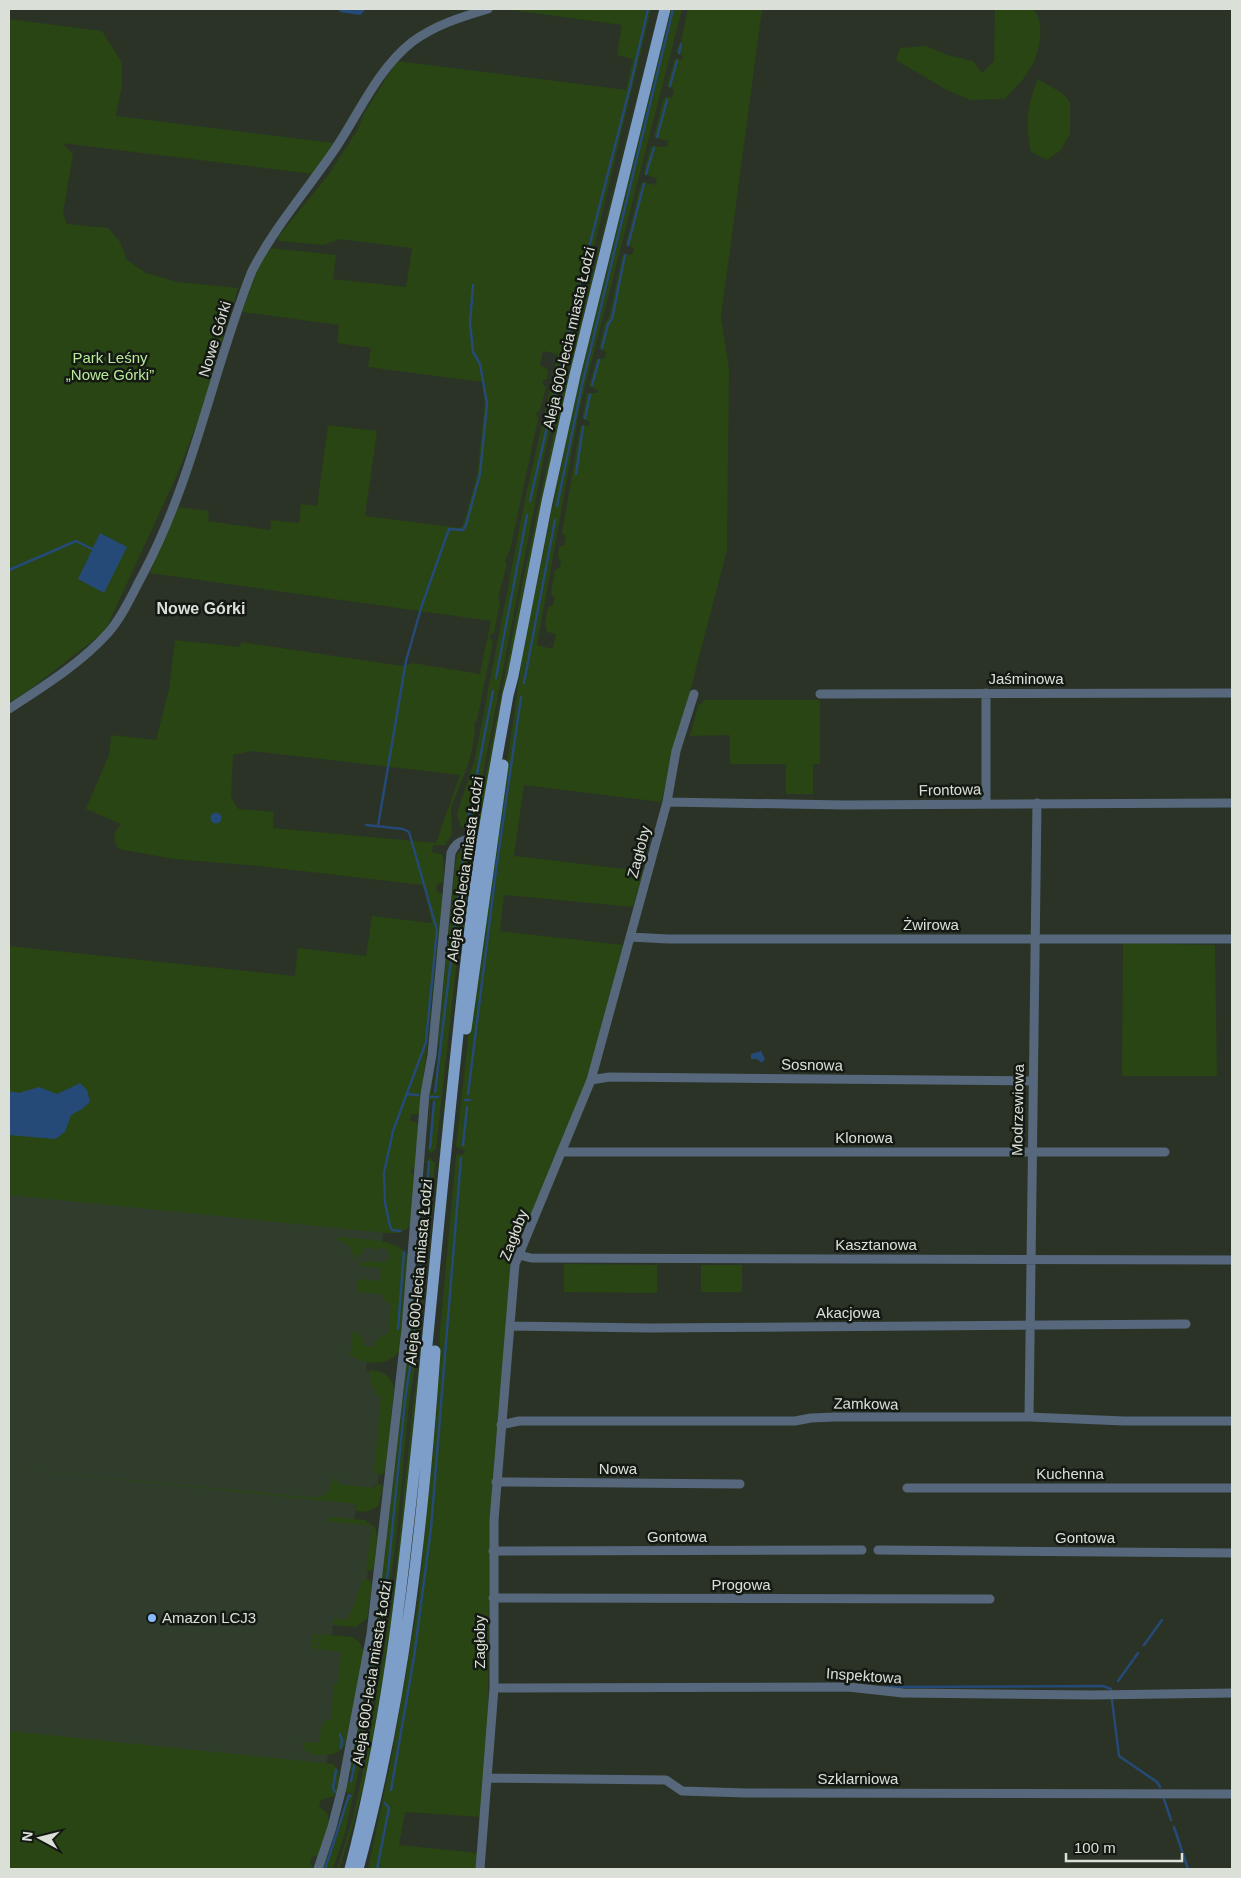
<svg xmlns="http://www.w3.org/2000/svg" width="1241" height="1878" viewBox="0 0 1241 1878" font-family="Helvetica,sans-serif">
  <rect width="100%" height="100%" fill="#2b3326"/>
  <!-- built -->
  <path fill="#313d2c" d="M9,1190L384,1227L382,1245L400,1248L399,1341L371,1361H367L366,1370L384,1380L378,1483L356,1504L354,1520L371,1524L374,1528L367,1578L370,1582L350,1626L333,1624L332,1636L347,1637L326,1767L9,1741Z"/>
  <!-- green -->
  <path fill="#284513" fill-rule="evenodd" d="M505,9H651L544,457L473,825L470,829L461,827L457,814L475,758L525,499L558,354L543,351L540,365L548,370L547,379L543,380L542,383L546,387L540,411L536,413L538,419L510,550L505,561L507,564L498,598L500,601L494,633L490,635L489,638L493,641L477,720L474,723L475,733L470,759L451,808L452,834L445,845H433L432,852L443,855L444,882L437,884L436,891L443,895L420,1112L418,1114H411L410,1121L418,1123L416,1169H411V1173L415,1174L411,1226L400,1233H387L9,1195V946L295,976L298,948L366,956L372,916L432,923L423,885L259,866L174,859L119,849C111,838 114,833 121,824L86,809L109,755L111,735L156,740L169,689L175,640L240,647L241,642L402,666L413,663L480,674L491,621L150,573L178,507L209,511L208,521L270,530L271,520L299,523L301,504L317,506L328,425L377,431L365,516L460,528L463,526L477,475L485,402L482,382L368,367L371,348L337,343L339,325L242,312L259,265L271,248L336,255L333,279L406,287L412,248L339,239L324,245L279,241L278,237L329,174L358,129L363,115L397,61L626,90L633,59L617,55L622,25ZM252,751L460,775L436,843L273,828L274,812L238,809L231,797L233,755Z
    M671,9H682L580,407L537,645L553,649L556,634L547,632L545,622L548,607L553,605L555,598L551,594L555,570L560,567L561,561L558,558L559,546H564L566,537L562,533L580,428L582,425L589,426L590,422L582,418L587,393H597L598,390L589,386L596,360L605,358L606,352L599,348L605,323L609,318L622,257L624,254L632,255L634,248L626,244L640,187L643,182L655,185L657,178L646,175L644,172L650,149L652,146L667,147L668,141L654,137L663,100L666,97L672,98L674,90L667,86L674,61L676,58L682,60L683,56L676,52L681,42L688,9H762L721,317L729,369L727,550L661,802L524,785L514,856L643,871L633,907L504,895L500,931L623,945L587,1080L515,1256L495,1449L489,1580L488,1721L481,1817L405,1812L399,1845L478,1853L476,1869H368L391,1761L418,1603L437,1406L440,1330L456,1155L464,1154L465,1150L456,1147L468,1039L523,651L572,411Z
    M995,9H1033C1047,24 1039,57 1028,72C1022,82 1012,90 1005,99L970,100L945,89L896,60L900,48L926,46L947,55L973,61L982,73L994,61Z
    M9,19L102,31L122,63V85L116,116L333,143L313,174L62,143L73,154L63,213L67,224L108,228L120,242L127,260L146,273L177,282L238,288L202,410L177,475L105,631L28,691L9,702Z
    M652,31L559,420L525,584L481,823L476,827L523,581L556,423Z
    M1038,79L1062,93L1070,102V134L1060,151L1047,160L1031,152C1025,123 1027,106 1038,79Z
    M705,700H820V764H813V794H786V764H730V735L690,736L698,706Z
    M462,850H468L467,869L436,1149L431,1153L426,1148H431L434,1102L431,1099L428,1134L430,1092L435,1062L431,1094L436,1091L441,1043L438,1042L455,866L457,855Z
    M473,851L476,856C455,1043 434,1231 414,1418C398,1569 389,1725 339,1869H337L353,1818L368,1747L394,1590L413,1407L423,1333L442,1130Z
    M1123,943L1215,945L1217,1076H1122Z
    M430,1158L435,1163L419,1340L409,1404L396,1541L370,1718L364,1721L360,1716L373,1646L415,1281H419L429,1163L425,1162Z
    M338,1237C357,1239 399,1238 408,1256L400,1348C393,1367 364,1366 350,1355L353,1331L358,1333L363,1340V1346L374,1347L375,1342L382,1335H388L391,1303L385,1302L384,1297L381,1294L357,1292L358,1279L364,1280L365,1274L366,1280L380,1281L381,1268L361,1266L362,1262L376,1261L384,1263L389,1259V1253L385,1248H379L375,1250L373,1248L363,1247L362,1255H357L356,1265C352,1252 352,1244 337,1240Z
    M564,1264L657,1265V1293L564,1292Z
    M701,1265H742V1292H701Z
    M370,1370C382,1371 391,1375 394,1388L386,1468L383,1474L379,1475L374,1472L381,1396L376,1395L375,1389L371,1385Z
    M9,1468L314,1498L327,1494L334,1478L338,1479L337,1484L373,1488L379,1483L383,1487L379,1505C371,1512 365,1512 355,1511L356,1504Z
    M329,1517L365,1520L375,1527L377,1537L374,1569L369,1571L366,1570L372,1526L327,1521Z
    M363,1579H368L372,1583L367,1619L355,1627L333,1625V1618L348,1620Z
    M319,1634L316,1646H320L321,1634L352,1637L359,1642L364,1652L346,1743C339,1758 317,1758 304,1750L302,1742L320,1743L321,1725H324L325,1719L331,1720L334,1683H338L341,1652L311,1648L313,1635Z
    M360,1727L366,1728L367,1732L345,1833L333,1869H322L326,1859L329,1860L349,1797H352V1794L345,1792L348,1781L352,1782L354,1772L349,1771L357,1730Z
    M9,1731L333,1764L339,1771L338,1787L334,1796L321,1800L319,1807L327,1813L329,1821L318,1856L312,1857L310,1863L314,1869H9Z"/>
  <!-- water -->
  <path fill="#254a77" d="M338,9H366L360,15L340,12Z
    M100,533L127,547L104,593L78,579Z
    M210.5 818a5.5 5.5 0 1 1 11 0a5.5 5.5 0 1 1-11 0Z
    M761,1051L765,1059L762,1063L757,1059H751V1054Z
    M80,1083L87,1090L90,1102L82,1109L71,1115L65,1132L55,1139L9,1135V1091L19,1093L39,1087L57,1094Z"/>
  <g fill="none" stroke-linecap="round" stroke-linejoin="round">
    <!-- stream -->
    <path stroke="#254a77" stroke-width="2.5" d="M679,53L681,44
      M670,86L677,61
      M657,137L667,100
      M646,174L654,148
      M628,245L644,184
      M602,348L608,324L612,319L625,255
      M592,385L599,360
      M585,418L590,395
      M576,474L583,427
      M530,501L582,275L630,87L648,9
      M557,506L582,385L673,9
      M9,570L76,541L92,549
      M496,678L527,515
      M524,683L555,520
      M366,825L403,829L409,832L437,930L426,1042L393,1131L384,1173L385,1203L390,1226L392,1230L400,1231
      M378,826L406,661L422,605L449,529L463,530L466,525L480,474L487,404L480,364L473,352L470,323L473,285
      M467,826L493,691
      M435,1092L464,851
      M407,1094L418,1095
      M468,1094L496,870L521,697
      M431,1097H438
      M465,1100H470
      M463,1145L467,1107
      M430,1148L434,1102
      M398,1329L404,1252
      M1144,1645L1162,1620
      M1118,1681L1138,1653
      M883,1687L1103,1686L1111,1689
      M1112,1700L1119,1756L1157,1782L1160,1787
      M364,1717L388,1572L405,1400L413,1348L429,1162
      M340,1734L342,1740L341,1748
      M351,1781L362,1731
      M391,1790L414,1657L431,1528L461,1158
      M335,1792L333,1788L336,1770
      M1164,1799L1171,1820
      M1174,1827L1188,1869
      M325,1869L349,1795L351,1796
      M377,1869L389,1808L385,1803"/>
    <!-- minor -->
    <path stroke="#57687d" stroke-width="9" d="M820,694L1232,693
      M9,709C44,686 80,664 108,633C123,616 132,594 143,574C194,478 212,372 252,271C275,226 309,188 337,146C360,111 378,69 412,42C435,25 461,17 488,9
      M667,802L844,805L1232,803
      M986,803V693
      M630,937L668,939H1232
      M591,1080L609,1077L1032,1081
      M562,1152H1165
      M519,1255L531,1258L1232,1260
      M510,1326L649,1328L1186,1324
      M1029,1417L1037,803
      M501,1425L519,1421H795L811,1418L835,1417H1029L1124,1421H1232
      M496,1482L740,1484
      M907,1488H1232
      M878,1550L1232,1553
      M493,1551L862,1550
      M493,1598L990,1599
      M494,1688L848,1687L903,1693L1093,1695L1232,1693
      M488,1778L666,1780L682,1791L746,1793L1232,1794
      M318,1869L332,1827L342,1788L371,1634L406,1329L425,1094L432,1055L451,853C458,836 472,839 487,841
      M480,1869L494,1688V1520L515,1264L591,1080L667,802L676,751L694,694"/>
    <!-- major -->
    <path stroke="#7c9ec9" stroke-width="11" d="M466,1029L503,765
      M350,1869C389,1721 404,1569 420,1416C436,1256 450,1096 469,936C478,855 494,776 508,695L513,676L547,502L575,375L665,9
      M358,1869C404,1699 423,1526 435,1351"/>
  </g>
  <!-- markers -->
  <circle fill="#87bbfb" stroke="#151913" stroke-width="2" cx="152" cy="1618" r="5"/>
  <g text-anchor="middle" stroke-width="5" stroke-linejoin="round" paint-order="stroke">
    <!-- street labels -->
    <g font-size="15" fill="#dae0d7" stroke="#151913">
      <text transform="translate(569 338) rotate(-77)" y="5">Aleja 600-lecia miasta Łodzi</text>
      <text transform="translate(215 339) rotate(-73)" y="5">Nowe Górki</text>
      <text x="1026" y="684">Jaśminowa</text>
      <text transform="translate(950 790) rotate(-1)" y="5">Frontowa</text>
      <text transform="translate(639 852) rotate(-75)" y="5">Zagłoby</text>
      <text transform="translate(465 869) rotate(-82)" y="5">Aleja 600-lecia miasta Łodzi</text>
      <text x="931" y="930">Żwirowa</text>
      <text transform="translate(812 1065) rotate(1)" y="5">Sosnowa</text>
      <text transform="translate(1018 1110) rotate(-89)" y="5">Modrzewiowa</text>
      <text x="864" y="1143">Klonowa</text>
      <text transform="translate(514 1235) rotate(-69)" y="5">Zagłoby</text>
      <text x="876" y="1250">Kasztanowa</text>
      <text transform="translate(419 1272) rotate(-85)" y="5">Aleja 600-lecia miasta Łodzi</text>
      <text x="848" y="1318">Akacjowa</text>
      <text transform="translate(866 1404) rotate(1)" y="5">Zamkowa</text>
      <text x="618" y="1474">Nowa</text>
      <text x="1070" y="1479">Kuchenna</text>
      <text x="677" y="1542">Gontowa</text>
      <text x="1085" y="1543">Gontowa</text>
      <text x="741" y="1590">Progowa</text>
      <text transform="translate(480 1642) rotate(-90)" y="5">Zagłoby</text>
      <text transform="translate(372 1673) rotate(-81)" y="5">Aleja 600-lecia miasta Łodzi</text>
      <text transform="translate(864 1676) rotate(4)" y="5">Inspektowa</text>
      <text x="858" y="1784">Szklarniowa</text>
    </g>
    <!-- park labels -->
    <g font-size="15" fill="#b8ea9a" stroke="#151913">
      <text x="110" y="363">Park Leśny<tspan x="110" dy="17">„Nowe Górki”</tspan></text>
    </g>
    <!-- poi labels -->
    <g font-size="15" fill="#dae0d7" stroke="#151913" text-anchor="start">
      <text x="162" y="1623">Amazon LCJ3</text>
    </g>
    <!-- neighbourhood labels -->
    <g font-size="16" font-weight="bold" fill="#dae0d7" stroke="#151913">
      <text x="201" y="614">Nowe Górki</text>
    </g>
  </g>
  <!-- border -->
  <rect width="1241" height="1878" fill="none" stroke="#dae0d7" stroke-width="20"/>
  <!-- north arrow -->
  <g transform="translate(40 1838) rotate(277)" stroke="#151913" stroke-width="4" paint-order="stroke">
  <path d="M0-4L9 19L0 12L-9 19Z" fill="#dae0d7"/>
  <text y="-8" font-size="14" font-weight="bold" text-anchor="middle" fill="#dae0d7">N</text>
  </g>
  <!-- scale -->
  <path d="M1066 1853v8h116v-8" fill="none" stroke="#dae0d7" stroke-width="2.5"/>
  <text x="1074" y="1853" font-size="15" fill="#dae0d7" stroke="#151913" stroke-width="4" paint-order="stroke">100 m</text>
</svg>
